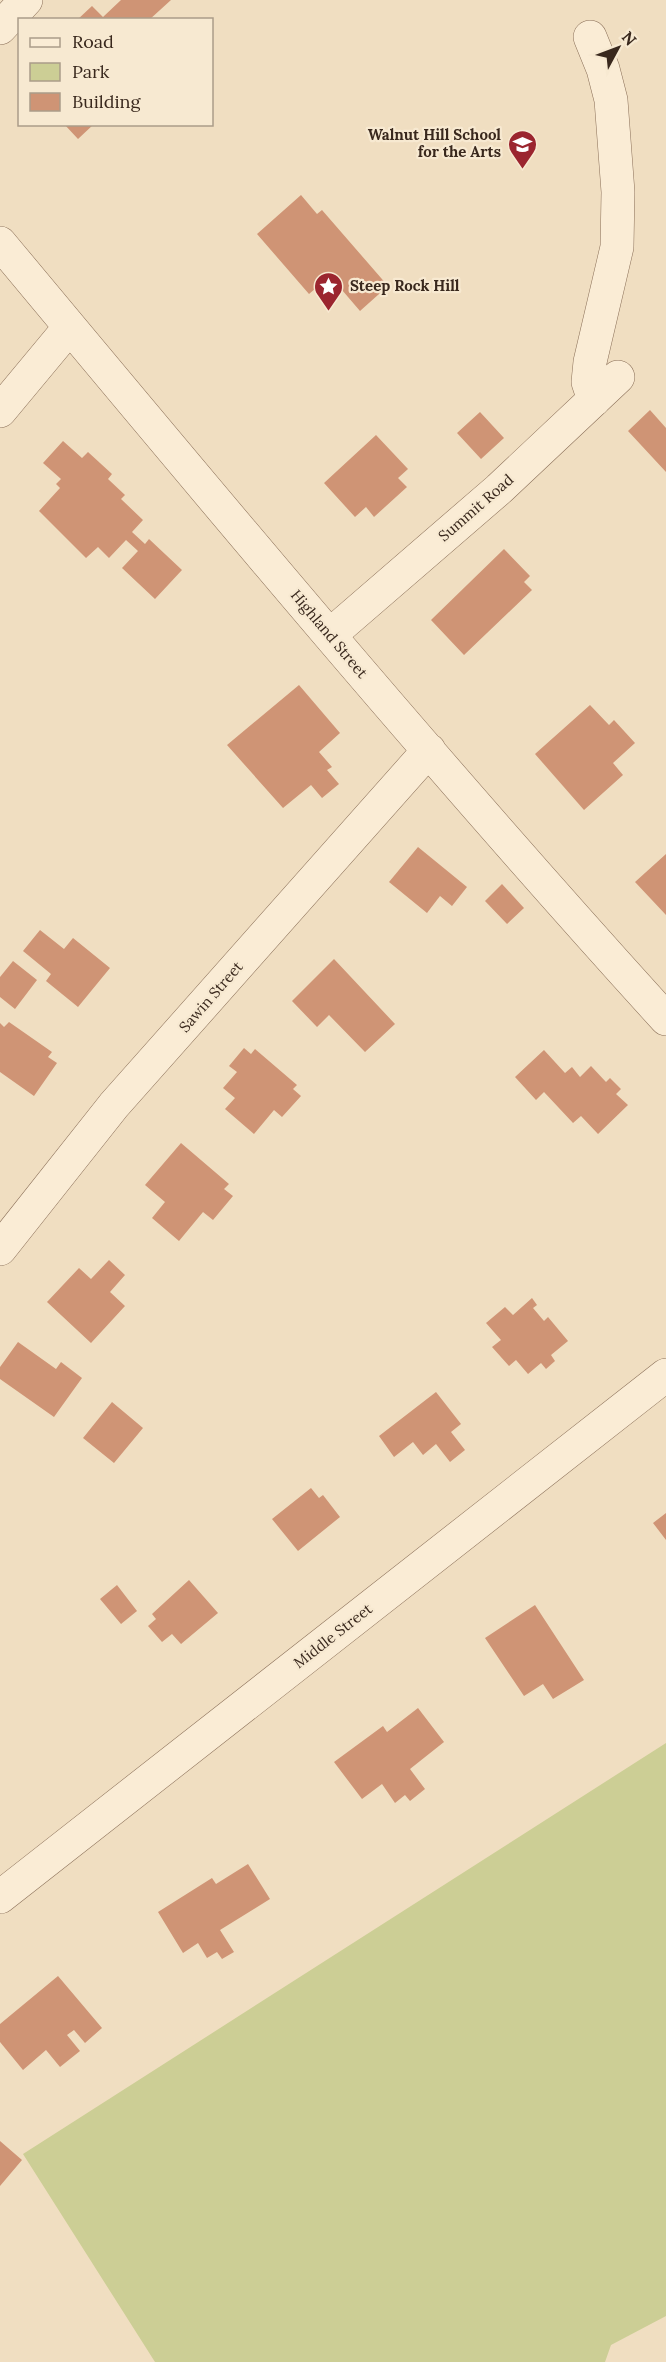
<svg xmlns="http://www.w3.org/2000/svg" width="666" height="2362" viewBox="0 0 666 2362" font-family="Lora,serif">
  <rect width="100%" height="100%" fill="#f0dec1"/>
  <!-- green -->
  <path fill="#ccce95" d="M666,1743V2316L611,2345L605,2362H155L23,2154Z"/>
  <!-- building -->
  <path fill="#cf9475" d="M121,0H171L149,20H77L92,6L103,17Z
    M64,124H94L78,139Z
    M301,195L317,214L322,210L388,286L360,311L330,276L309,294L257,234Z
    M650,410L666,428V472L628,431Z
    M480,412L504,438L481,459L457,433Z
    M376,435L408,469L398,478L407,487L374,517L366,507L355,517L324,483Z
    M63,441L82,458L88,452L112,474L108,479L125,495L121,499L143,520L132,532L145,544L149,539L182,570L155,599L122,568L138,551L126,540L109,558L98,547L86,558L39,511L60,488L56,484L61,479L43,463Z
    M504,549L530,576L524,582L532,590L464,655L431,620Z
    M299,685L340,733L319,752L332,767L327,770L339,784L322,798L311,785L283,808L227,745Z
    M590,705L609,725L614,720L635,743L613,763L623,775L584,810L535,754Z
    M418,847L467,887L452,906L440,896L427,913L389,882Z
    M666,854V915L635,882Z
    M502,884L524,908L507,924L485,901Z
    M40,930L64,949L73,938L110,968L78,1007L46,981L51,974L23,951Z
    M334,959L395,1024L365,1052L329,1015L317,1027L292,1001Z
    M13,961L37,980L15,1009L0,997V977Z
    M9,1022L52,1052L48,1057L57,1063L34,1096L0,1072V1023L4,1027Z
    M244,1048L251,1054L255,1049L297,1085L293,1089L301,1096L282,1117L274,1110L254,1134L225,1109L235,1098L223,1088L237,1072L229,1066Z
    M544,1050L565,1073L572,1067L580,1077L591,1066L606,1082L610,1078L621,1089L616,1094L628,1105L598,1134L581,1116L573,1123L544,1092L536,1100L515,1077Z
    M181,1143L229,1184L224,1189L233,1196L213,1220L203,1212L179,1241L152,1218L165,1202L145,1185Z
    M109,1260L125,1275L110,1292L125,1306L91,1343L47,1302L79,1268L91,1279Z
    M532,1298L537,1305L533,1308L544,1321L548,1317L568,1341L551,1355L555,1361L546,1369L541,1363L528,1374L516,1360L509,1366L492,1347L501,1340L486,1323L505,1307L513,1315Z
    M18,1342L56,1369L61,1362L82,1378L54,1417L0,1379V1367Z
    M436,1392L461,1424L451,1432L465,1450L450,1462L436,1444L423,1455L413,1442L394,1457L379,1436Z
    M112,1402L143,1428L114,1463L83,1438Z
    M311,1488L319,1498L323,1495L340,1517L298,1551L272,1519Z
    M666,1513V1540L653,1523Z
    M189,1580L218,1613L181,1644L172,1634L162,1642L148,1626L156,1619L152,1614Z
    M117,1585L137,1611L121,1624L100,1599Z
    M535,1605L584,1680L553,1699L543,1684L524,1696L485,1638Z
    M418,1708L444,1742L410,1769L425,1789L410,1801L405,1795L395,1803L382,1784L362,1799L334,1762L383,1726L387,1732Z
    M248,1864L270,1899L220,1930L234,1952L222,1959L217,1952L207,1958L198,1943L183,1953L158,1912L212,1878L216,1884Z
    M58,1976L102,2028L85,2043L74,2030L67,2035L80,2051L60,2067L46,2050L23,2070L0,2042V2024Z
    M0,2141L22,2160L0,2186Z"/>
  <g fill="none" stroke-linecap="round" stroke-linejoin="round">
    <defs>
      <path id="minor" d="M0,28L26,0
        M590,37L603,69L611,100L618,192L617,247L590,362L588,382L594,400
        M0,243C218,505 437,767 666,1019
        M0,411L69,328
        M330,635L499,489L618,377
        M0,1249L114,1105L429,750
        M0,1897L666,1375"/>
    </defs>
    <!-- minor casing -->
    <use href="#minor" stroke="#8a6f58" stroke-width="34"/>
    <!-- minor -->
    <use href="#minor" stroke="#faecd5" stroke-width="33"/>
  </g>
  <!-- icons -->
  <defs>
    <symbol id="school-pin" viewBox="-11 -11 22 30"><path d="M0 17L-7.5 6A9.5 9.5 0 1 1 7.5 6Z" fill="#9b252f" stroke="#f7e9d1"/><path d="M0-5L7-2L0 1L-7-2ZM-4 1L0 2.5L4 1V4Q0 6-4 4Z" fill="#fff"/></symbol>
    <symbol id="sight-pin" viewBox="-11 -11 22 30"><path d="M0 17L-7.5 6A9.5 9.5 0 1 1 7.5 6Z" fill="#9b252f" stroke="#f7e9d1"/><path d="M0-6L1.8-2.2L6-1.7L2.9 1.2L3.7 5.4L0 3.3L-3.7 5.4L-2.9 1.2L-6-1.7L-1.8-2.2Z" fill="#fff"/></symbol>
  </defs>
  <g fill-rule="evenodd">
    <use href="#school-pin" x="506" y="128" width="33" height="45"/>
    <use href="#sight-pin" x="312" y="270" width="33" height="45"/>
  </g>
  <g text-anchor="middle" stroke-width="4.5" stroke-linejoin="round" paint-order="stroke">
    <!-- poi labels -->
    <g font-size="15" font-weight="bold" fill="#39281d" stroke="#f7e9d1" text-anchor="end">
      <text x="501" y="140">Walnut Hill School<tspan x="501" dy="17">for the Arts</tspan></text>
      <text x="350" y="291" text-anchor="start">Steep Rock Hill</text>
    </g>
    <!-- street labels -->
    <g font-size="15" fill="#39281d" stroke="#f7e9d1">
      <text transform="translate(476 508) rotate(-41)" y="5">Summit Road</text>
      <text transform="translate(329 634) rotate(50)" y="5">Highland Street</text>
      <text transform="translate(211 997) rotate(-49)" y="5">Sawin Street</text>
      <text transform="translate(333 1636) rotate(-38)" y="5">Middle Street</text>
    </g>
  </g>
  <!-- legend -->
  <rect x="18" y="18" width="195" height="108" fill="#f7e9d1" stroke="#ab9c89" stroke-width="1.5"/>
  <rect x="30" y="38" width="30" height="9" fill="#faecd5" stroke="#ab9c89" stroke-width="1.5"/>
  <text x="72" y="48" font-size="18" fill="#39281d">Road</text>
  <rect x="30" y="63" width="30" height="18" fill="#ccce95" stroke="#ab9c89" stroke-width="1.5"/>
  <text x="72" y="78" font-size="18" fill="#39281d">Park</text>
  <rect x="30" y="93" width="30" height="18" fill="#cf9475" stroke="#ab9c89" stroke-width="1.5"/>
  <text x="72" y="108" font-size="18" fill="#39281d">Building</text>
  <!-- north arrow -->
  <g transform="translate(618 48) rotate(49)" stroke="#f7e9d1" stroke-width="4.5" paint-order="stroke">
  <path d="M0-4.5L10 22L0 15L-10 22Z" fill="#39281d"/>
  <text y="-9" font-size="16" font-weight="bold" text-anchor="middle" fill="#39281d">N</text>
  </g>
</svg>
